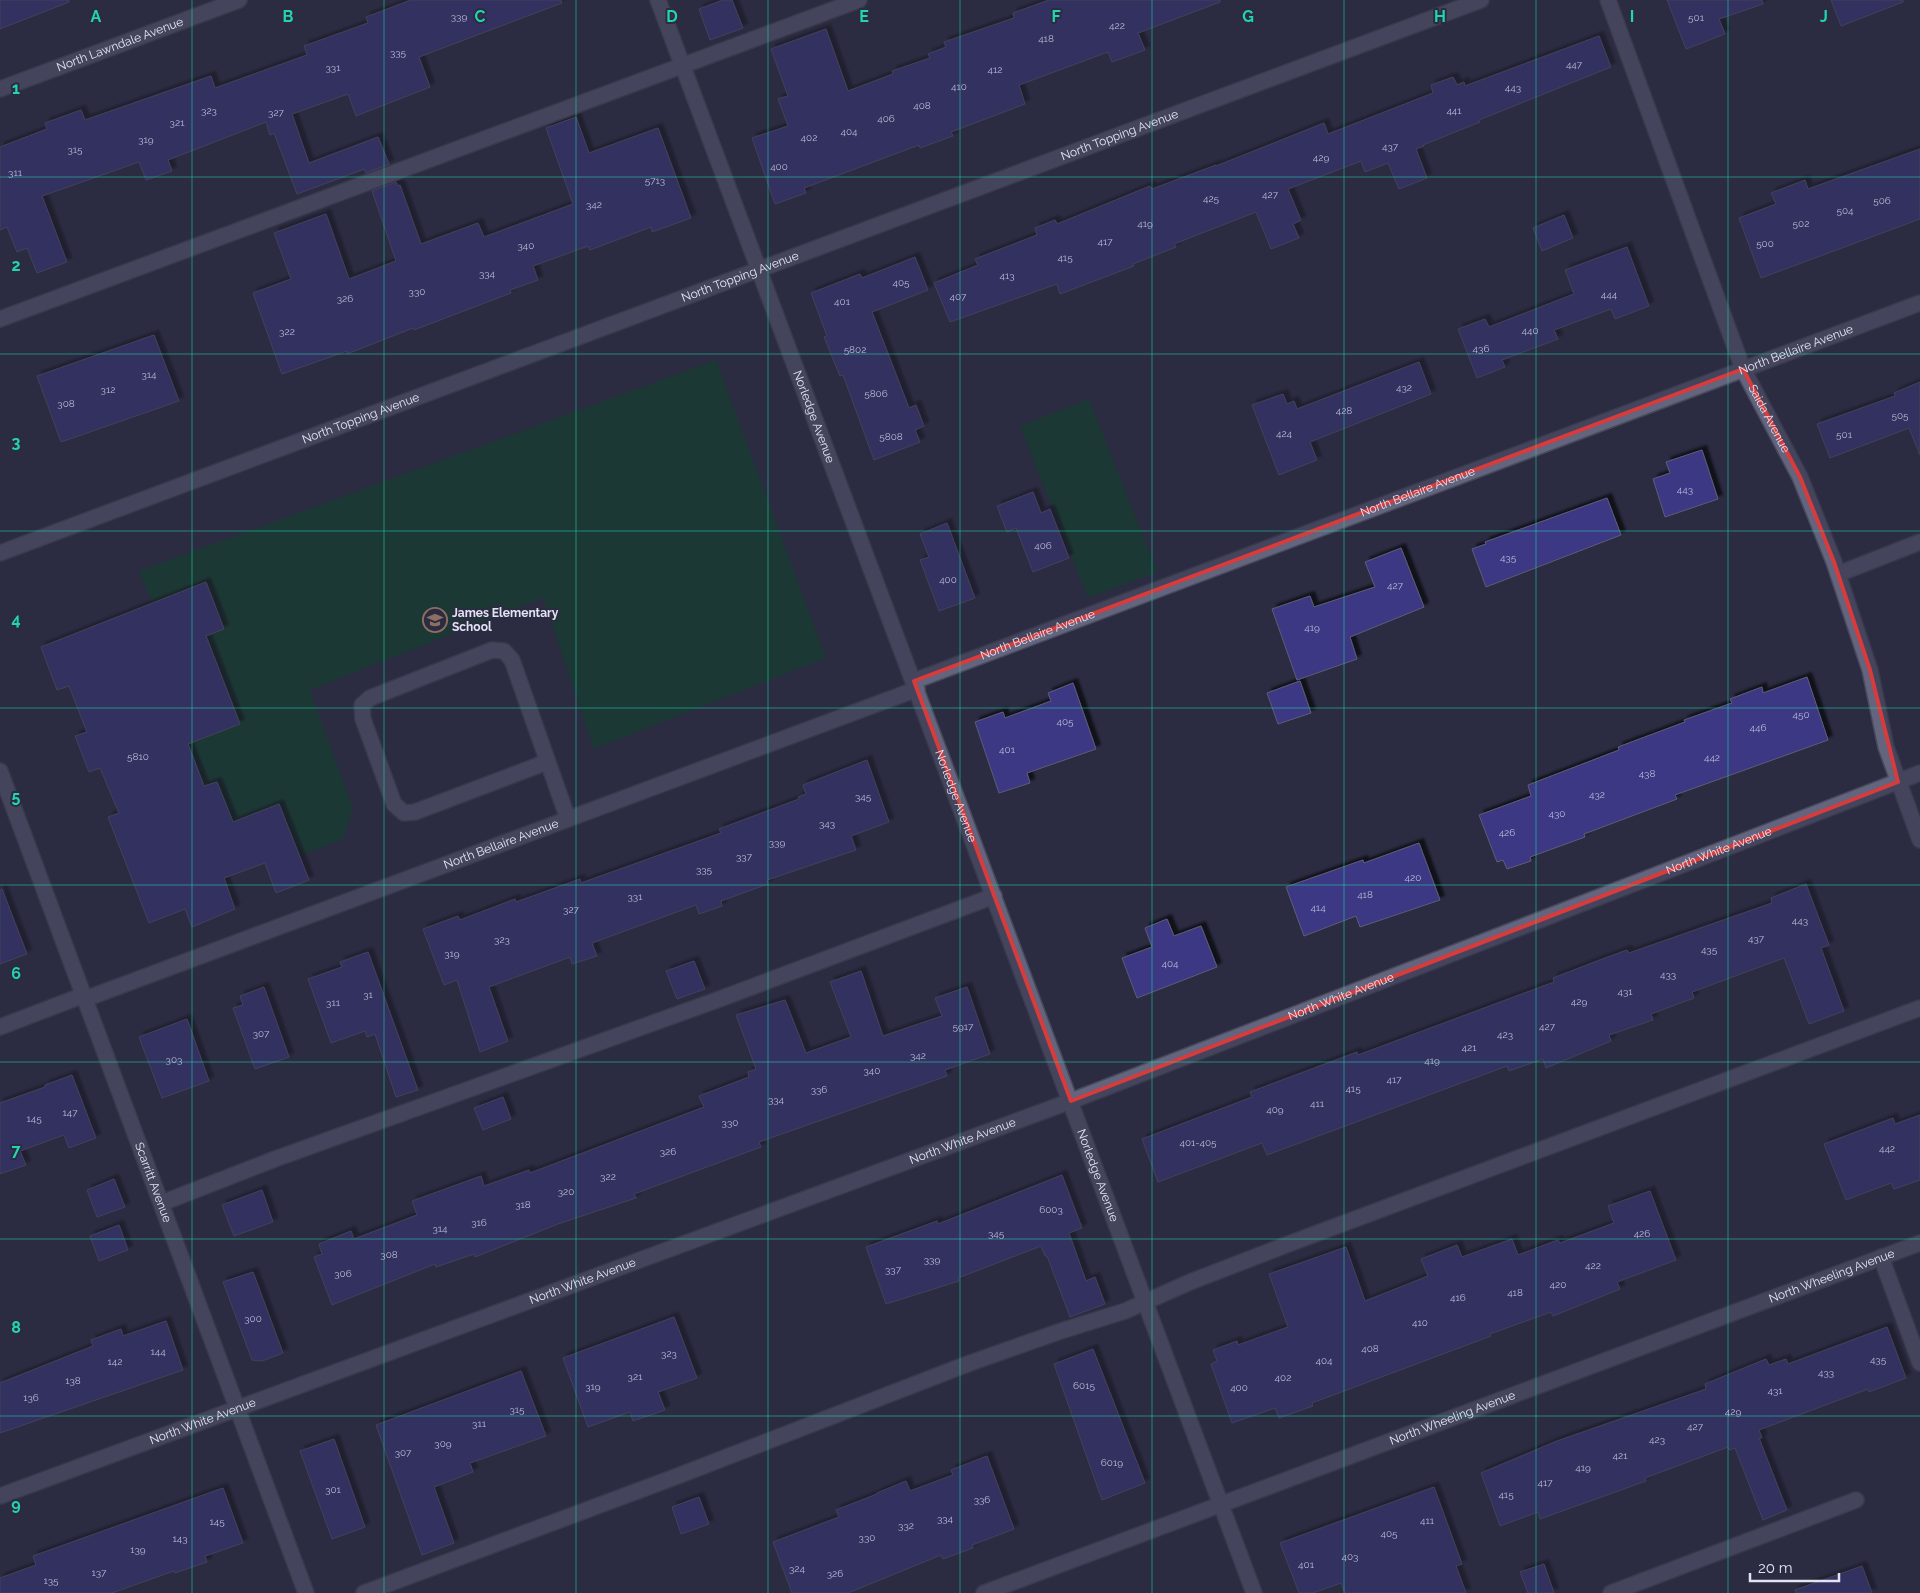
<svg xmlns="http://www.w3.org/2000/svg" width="1920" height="1593" viewBox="0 0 1920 1593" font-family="Raleway,sans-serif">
  <defs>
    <filter id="shadow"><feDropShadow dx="4.5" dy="-4.5" stdDeviation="1" flood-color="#0009"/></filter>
  </defs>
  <rect width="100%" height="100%" fill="#2b2b41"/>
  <!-- green -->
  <path fill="#0b4726" d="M716,360L826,658L594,749L543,598L310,690L353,809L343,839L300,856L279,804L233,822L217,782L205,786L188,744L240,724L221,674L200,638L224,628L206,582L152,603L139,571Z
    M1089,399L1157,572L1088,598L1020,426Z"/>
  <!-- building -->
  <path fill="#3e3784" stroke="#5c5d76" filter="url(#shadow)" d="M0,0H69V2L0,29Z
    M411,0H561L562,3L419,57L430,87L356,116L348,94L292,114L309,163L378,137L389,164L366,173L364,169L359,171L297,194L274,133L270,135L266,122L168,160L172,171L146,180L139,162L42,196L67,262L37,273L27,248L17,252L7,227L0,230V147L47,129L45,123L81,110L85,120L211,76L215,88L307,55L304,46L368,23L366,17Z
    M723,0H732L743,28L710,40L699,9Z
    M1049,0H1220V2L1138,33L1145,50L1112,62L1108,52L1019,85L1025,104L951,132L953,136L920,148L919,145L804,188L806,193L775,204L752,138L788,126L778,99L788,96L771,49L826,29L848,91L893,74L892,71L930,58L928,54L946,47L944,42L1014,18L1013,13Z
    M1667,0H1762L1763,4L1719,19L1725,34L1686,49Z
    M1831,0H1903V2L1841,26Z
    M1599,36L1611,67L1479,120L1480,122L1423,145L1424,146L1416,149L1427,178L1399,189L1388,163L1365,172L1361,161L1288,189L1301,220L1293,224L1299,238L1271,249L1256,212L1174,244L1176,247L1133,264L1134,266L1060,294L1057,284L950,322L934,283L978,265L975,259L1037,235L1035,228L1055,220L1057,224L1150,186L1152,189L1216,165V166L1324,123L1328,134L1433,93L1431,85L1453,77L1457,85L1464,82L1465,86Z
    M576,117L589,153L658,128L691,218L652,232L651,227L590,250L588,246L533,266L538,280L510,290L511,293L414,330L413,328L347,354V351L282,374L253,293L291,279L274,233L326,214L349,279L396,261L372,191L396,182L398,186L400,185L421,244L478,223L484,237L573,204L546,128Z
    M1920,149V219L1761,278L1739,218L1776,204L1771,193L1805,180L1808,189Z
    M1564,215L1573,238L1542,251L1533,228Z
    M1627,247L1649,306L1615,319L1611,309L1554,330L1558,339L1502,360L1505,367L1477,378L1458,329L1485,319L1489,327L1574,294L1565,270Z
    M915,257L928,290L872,312L909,408L916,405L924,426L915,430L920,442L874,460L843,375L840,376L824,337L827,336L811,293L860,274L862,278Z
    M154,335L179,401L61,442L37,376Z
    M1419,362L1431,394L1310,442L1317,460L1279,475L1252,405L1283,394L1287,404L1294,401L1297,409Z
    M1920,382V455L1909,428L1830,458L1817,424L1895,396L1894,393Z
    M1702,450L1718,499L1665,517L1653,479L1670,473L1666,462Z
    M1033,492L1041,513L1050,509L1069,558L1033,572L1016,528L1007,532L997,506Z
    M1607,498L1621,535L1486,587L1472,549L1486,544L1485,542Z
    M947,523L975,598L939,611L920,560L929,557L920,534Z
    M1401,548L1424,607L1350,637L1357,659L1297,680L1272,609L1310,596L1314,607L1375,587L1365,562Z
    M206,582L224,629L206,636L240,724L188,744L204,786L217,782L233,822L279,804L309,880L276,893L265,863L224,878L235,909L192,927L185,909L149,923L108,817L119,813L100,768L89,772L75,736L87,732L69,686L57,690L41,647Z
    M1807,677L1828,740L1675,795L1677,799L1584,834L1585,837L1530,857L1531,861L1507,869L1503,860L1497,862L1479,815L1531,796L1528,785L1619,750L1618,747L1685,722L1684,720L1732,703L1730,699L1762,687L1763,693Z
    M1300,681L1311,713L1278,724L1267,693Z
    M1073,683L1096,749L1027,773L1030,783L999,793L975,722L1003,712L1005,718L1051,701L1048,693Z
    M867,760L889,822L851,836L856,850L767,880L768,884L721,901L722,906L699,914L696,905L592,943L597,956L572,964L570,957L489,987L508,1041L480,1052L457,980L444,985L423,929L458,916L460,920L515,899L516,902L580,879L581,883L721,833L719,829L799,799L798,797L806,794L803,785Z
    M1419,843L1440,900L1360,927L1356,916L1304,936L1286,887L1363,860L1364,863Z
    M1806,884L1829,945L1821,948L1844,1011L1809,1024L1784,958L1692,992L1694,998L1651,1014L1653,1020L1609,1035L1611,1041L1546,1068L1543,1059L1509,1071L1507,1066L1267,1155L1262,1143L1158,1182L1142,1139L1252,1097L1250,1092L1357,1052L1358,1055L1554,982L1553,978L1597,961L1627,950L1629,953L1772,903L1771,898Z
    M2,889L27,954L0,964V890Z
    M1167,919L1174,936L1201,926L1217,967L1137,998L1122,958L1152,947L1145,928Z
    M368,952L418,1090L396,1097L375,1034L367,1037L365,1031L331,1043L308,979L342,967L340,962Z
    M694,961L705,989L677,999L666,971Z
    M861,971L883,1036L942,1016L935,998L967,987L990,1054L945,1070L947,1076L759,1142L761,1147L634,1194L636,1198L558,1224L475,1257L474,1254L436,1267L435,1264L332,1305L314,1257L322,1254L319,1244L351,1231L354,1239L417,1215L412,1201L481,1176L484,1186L529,1170L530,1173L704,1107L699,1096L749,1077L748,1072L756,1069L736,1015L785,1000L806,1053L851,1037L830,982Z
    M264,987L289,1057L255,1069L233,1008L243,1005L240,996Z
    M187,1019L209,1081L162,1098L139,1037Z
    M72,1075L96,1138L69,1148L64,1135L20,1151L26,1165L0,1174V1103L45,1087V1085Z
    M503,1097L511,1119L483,1130L474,1108Z
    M1920,1115V1180L1894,1189L1891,1183L1846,1200L1824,1144L1893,1118L1895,1124Z
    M1062,1175L1082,1228L1069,1233L1086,1281L1095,1277L1105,1304L1070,1317L1047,1256H1045L1041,1246L958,1278L959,1281L886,1304L866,1247L937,1221L938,1224Z
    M114,1179L125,1207L97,1217L87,1190Z
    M262,1190L273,1222L234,1236L222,1205Z
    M1650,1191L1676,1260L1617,1282L1620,1289L1583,1304L1553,1316L1551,1312L1490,1334L1491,1336L1312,1403L1313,1406L1279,1418L1275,1408L1232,1423L1211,1364L1217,1361L1213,1350L1237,1341L1238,1345L1288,1327L1269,1274L1346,1247L1365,1301L1428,1276L1421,1259L1457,1245L1462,1257L1512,1239L1518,1255L1558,1240L1560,1243L1614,1223L1608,1206Z
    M119,1225L128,1250L99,1261L90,1236Z
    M253,1272L283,1353L262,1361L252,1360L223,1282Z
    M674,1317L697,1378L658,1392L665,1410L633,1421L630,1412L588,1427L563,1358Z
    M166,1321L183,1370L0,1433V1383L93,1346L91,1340L121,1329L123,1336Z
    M1887,1327L1906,1378L1869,1392L1868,1389L1759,1430L1762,1438H1759L1787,1510L1763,1520L1735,1448L1729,1450L1728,1447L1645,1478L1646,1481L1540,1519L1538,1512L1500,1526L1481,1473L1557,1441L1706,1389L1705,1384L1766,1359L1769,1365L1786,1359L1788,1364Z
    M1093,1349L1145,1483L1102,1500L1054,1364Z
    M521,1371L546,1436L470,1463L473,1472L434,1487L454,1543L422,1555L376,1425Z
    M334,1439L365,1527L332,1539L300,1451Z
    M987,1456L1014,1529L972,1545L973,1548L943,1559L941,1555L848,1593H792L773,1542L839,1517L836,1510L877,1494V1493L906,1481L910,1491L953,1475L951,1470Z
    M1434,1487L1462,1564L1456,1566L1466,1593H1345L1341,1583L1313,1593H1299L1280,1543Z
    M223,1488L243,1543L205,1556L207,1562L175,1573L174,1571L112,1593H0V1578L36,1565L33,1556Z
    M699,1497L709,1524L681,1534L672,1507Z
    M1544,1564L1554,1593H1528L1520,1572Z
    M1862,1566L1872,1593H1796L1795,1590Z"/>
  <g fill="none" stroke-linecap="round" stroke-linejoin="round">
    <defs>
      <g id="minor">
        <path id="s1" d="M658,0L1254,1593"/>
        <path id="s2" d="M1608,0L1743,369L1800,477L1834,562L1870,670L1886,747L1920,840"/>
        <path id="s3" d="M0,89L239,0"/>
        <path d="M0,319L859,0"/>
        <path id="s4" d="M0,553L1481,0"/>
        <path d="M1838,574L1920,542"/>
        <path id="s5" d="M914,681L1920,303"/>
        <path d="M547,762L415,812L404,813L394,804L363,719L362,705L370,698L492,650L504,651L512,660L568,819"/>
        <path id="s6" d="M0,771L306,1593"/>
        <path id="s7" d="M85,999L917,689"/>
        <path d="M0,1027L84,995"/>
        <path d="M162,1203L275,1159L717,1000L994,896"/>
        <path d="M1881,1257L1920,1363"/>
        <path id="s8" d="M0,1496L1071,1101L1920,773"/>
        <path d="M364,1593L675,1477L970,1363L1061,1331L1125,1311L1190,1282L1291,1243L1920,1008"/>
        <path id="s9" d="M984,1593L1920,1243"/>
        <path d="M1611,1593L1856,1500"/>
      </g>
    </defs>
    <!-- minor casing -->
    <use href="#minor" stroke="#49495c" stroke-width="18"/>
    <!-- minor -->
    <use href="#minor" stroke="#63647e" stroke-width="15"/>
  </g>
  <!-- marked area -->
  <path d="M0 0H1920V1593H0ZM1743,369L1800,477L1834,562L1870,670L1898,782L1071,1101L914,681Z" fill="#2b2b41" fill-opacity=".55" fill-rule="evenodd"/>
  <path fill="none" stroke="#d73b3c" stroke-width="4" stroke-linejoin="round" d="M1743,369L1800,477L1834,562L1870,670L1898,782L1071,1101L914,681Z"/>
  <!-- grid -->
  <path fill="none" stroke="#23d5af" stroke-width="1" stroke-opacity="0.55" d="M192,0V1593M384,0V1593M576,0V1593M768,0V1593M960,0V1593M1152,0V1593M1344,0V1593M1536,0V1593M1728,0V1593M0,177H1920M0,354H1920M0,531H1920M0,708H1920M0,885H1920M0,1062H1920M0,1239H1920M0,1416H1920"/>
  <!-- icons -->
  <defs>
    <symbol id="school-ring" viewBox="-11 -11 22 22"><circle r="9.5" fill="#2b2b41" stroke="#8d6e63" stroke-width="1.5"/><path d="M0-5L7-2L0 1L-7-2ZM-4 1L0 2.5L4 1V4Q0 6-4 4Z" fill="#8d6e63"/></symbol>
  </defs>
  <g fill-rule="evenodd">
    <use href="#school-ring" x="421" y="606" width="28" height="28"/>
  </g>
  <g text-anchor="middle" stroke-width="4" stroke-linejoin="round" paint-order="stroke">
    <!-- number labels -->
    <g font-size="10" fill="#bab9d7">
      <text x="459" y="20">339</text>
      <text x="1696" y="21">501</text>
      <text x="1117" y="29">422</text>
      <text x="1046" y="42">418</text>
      <text x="398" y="56">335</text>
      <text x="1574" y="68">447</text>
      <text x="333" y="71">331</text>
      <text x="995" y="73">412</text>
      <text x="959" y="90">410</text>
      <text x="1513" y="91">443</text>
      <text x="922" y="109">408</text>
      <text x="209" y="114">323</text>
      <text x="1454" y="114">441</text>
      <text x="276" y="116">327</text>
      <text x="886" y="122">406</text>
      <text x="177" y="126">321</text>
      <text x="849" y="135">404</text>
      <text x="809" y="141">402</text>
      <text x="146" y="143">319</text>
      <text x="1390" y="150">437</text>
      <text x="75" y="153">315</text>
      <text x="1321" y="161">429</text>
      <text x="779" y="170">400</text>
      <text x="15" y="176">311</text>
      <text x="655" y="184">5713</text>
      <text x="1270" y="198">427</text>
      <text x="1211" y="202">425</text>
      <text x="1882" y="204">506</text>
      <text x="594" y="208">342</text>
      <text x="1845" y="214">504</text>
      <text x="1145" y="227">419</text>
      <text x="1801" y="227">502</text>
      <text x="1105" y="245">417</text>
      <text x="1765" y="247">500</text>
      <text x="526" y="249">340</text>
      <text x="1065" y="261">415</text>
      <text x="487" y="277">334</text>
      <text x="1007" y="279">413</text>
      <text x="901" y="286">405</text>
      <text x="417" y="295">330</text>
      <text x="1609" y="298">444</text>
      <text x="958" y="300">407</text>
      <text x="345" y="302">326</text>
      <text x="842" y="305">401</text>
      <text x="1530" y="334">440</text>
      <text x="287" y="335">322</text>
      <text x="1481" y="352">436</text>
      <text x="855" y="353">5802</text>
      <text x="149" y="378">314</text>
      <text x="1404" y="391">432</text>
      <text x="108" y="393">312</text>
      <text x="876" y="397">5806</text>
      <text x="66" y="407">308</text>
      <text x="1344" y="414">428</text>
      <text x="1900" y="419">505</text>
      <text x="1284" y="437">424</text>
      <text x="1844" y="438">501</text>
      <text x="891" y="440">5808</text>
      <text x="1685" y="493">443</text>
      <text x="1043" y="549">406</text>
      <text x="1508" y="561">435</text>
      <text x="948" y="583">400</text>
      <text x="1395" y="589">427</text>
      <text x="1312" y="631">419</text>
      <text x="1801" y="718">450</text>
      <text x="1065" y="725">405</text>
      <text x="1758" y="731">446</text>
      <text x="1007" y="753">401</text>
      <text x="138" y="760">5810</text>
      <text x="1712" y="761">442</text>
      <text x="1647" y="777">438</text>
      <text x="1597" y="798">432</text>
      <text x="863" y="800">345</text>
      <text x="1557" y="817">430</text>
      <text x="827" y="827">343</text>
      <text x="1507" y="836">426</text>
      <text x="777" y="846">339</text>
      <text x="744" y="860">337</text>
      <text x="704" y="873">335</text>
      <text x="1413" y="881">420</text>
      <text x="1365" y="898">418</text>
      <text x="635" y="900">331</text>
      <text x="1318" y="911">414</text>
      <text x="571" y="913">327</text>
      <text x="1800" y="924">443</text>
      <text x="1756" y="942">437</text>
      <text x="502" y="943">323</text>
      <text x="1709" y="953">435</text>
      <text x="452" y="957">319</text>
      <text x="1170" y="967">404</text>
      <text x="1668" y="978">433</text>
      <text x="1625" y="995">431</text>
      <text x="368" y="998">31</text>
      <text x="1579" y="1005">429</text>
      <text x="333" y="1006">311</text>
      <text x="963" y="1030">5917</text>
      <text x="1547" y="1030">427</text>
      <text x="261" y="1037">307</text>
      <text x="1505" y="1038">423</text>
      <text x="1469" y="1051">421</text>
      <text x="918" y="1059">342</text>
      <text x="174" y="1063">303</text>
      <text x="1432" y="1064">419</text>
      <text x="872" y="1074">340</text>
      <text x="1394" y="1083">417</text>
      <text x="1353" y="1092">415</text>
      <text x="819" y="1093">336</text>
      <text x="776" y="1103">334</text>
      <text x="1317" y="1107">411</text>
      <text x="1275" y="1113">409</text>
      <text x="70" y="1116">147</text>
      <text x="34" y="1122">145</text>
      <text x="730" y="1126">330</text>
      <text x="1198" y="1146">401-405</text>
      <text x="1887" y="1152">442</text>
      <text x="668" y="1155">326</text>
      <text x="608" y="1180">322</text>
      <text x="566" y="1195">320</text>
      <text x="523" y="1208">318</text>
      <text x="1051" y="1213">6003</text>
      <text x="479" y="1226">316</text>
      <text x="440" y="1232">314</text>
      <text x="996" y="1237">345</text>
      <text x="1642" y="1237">426</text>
      <text x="389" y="1258">308</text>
      <text x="932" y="1263">339</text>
      <text x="1593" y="1269">422</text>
      <text x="893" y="1273">337</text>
      <text x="343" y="1277">306</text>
      <text x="1558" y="1288">420</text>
      <text x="1515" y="1296">418</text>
      <text x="1458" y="1301">416</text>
      <text x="253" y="1322">300</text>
      <text x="1420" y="1326">410</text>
      <text x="1370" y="1352">408</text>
      <text x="158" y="1355">144</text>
      <text x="669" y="1357">323</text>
      <text x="1878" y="1363">435</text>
      <text x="1324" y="1364">404</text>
      <text x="115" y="1365">142</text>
      <text x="1826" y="1376">433</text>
      <text x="635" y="1380">321</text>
      <text x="1283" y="1381">402</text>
      <text x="73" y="1384">138</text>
      <text x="1084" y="1389">6015</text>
      <text x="593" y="1390">319</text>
      <text x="1239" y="1391">400</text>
      <text x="1775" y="1394">431</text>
      <text x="31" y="1401">136</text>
      <text x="517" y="1413">315</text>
      <text x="1733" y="1415">429</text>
      <text x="479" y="1427">311</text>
      <text x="1695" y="1430">427</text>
      <text x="1657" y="1443">423</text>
      <text x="443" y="1447">309</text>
      <text x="403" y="1456">307</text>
      <text x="1620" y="1459">421</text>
      <text x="1112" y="1466">6019</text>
      <text x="1583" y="1471">419</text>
      <text x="1545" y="1486">417</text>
      <text x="333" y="1493">301</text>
      <text x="1506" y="1498">415</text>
      <text x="982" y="1503">336</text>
      <text x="945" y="1522">334</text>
      <text x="1427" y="1524">411</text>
      <text x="217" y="1525">145</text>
      <text x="906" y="1529">332</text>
      <text x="1389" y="1537">405</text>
      <text x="867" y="1541">330</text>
      <text x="180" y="1542">143</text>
      <text x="138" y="1553">139</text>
      <text x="1350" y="1560">403</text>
      <text x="1306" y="1568">401</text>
      <text x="797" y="1572">324</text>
      <text x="99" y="1576">137</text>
      <text x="835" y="1577">326</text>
      <text x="51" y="1584">135</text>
    </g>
    <!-- street labels -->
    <g font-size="12" fill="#e3e4f3" stroke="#2b2b41">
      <text dy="4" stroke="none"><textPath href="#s3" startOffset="128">North Lawndale Avenue</textPath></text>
      <text dy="4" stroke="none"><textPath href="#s4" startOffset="1195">North Topping Avenue</textPath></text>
      <text dy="4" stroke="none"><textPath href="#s4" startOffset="790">North Topping Avenue</textPath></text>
      <text dy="4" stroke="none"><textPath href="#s5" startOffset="942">North Bellaire Avenue</textPath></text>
      <text dy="4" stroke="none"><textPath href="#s1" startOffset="445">Norledge Avenue</textPath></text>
      <text dy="4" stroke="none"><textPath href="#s2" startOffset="449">Saida Avenue</textPath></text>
      <text dy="4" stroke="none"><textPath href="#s4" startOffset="385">North Topping Avenue</textPath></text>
      <text dy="4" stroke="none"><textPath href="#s5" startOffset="538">North Bellaire Avenue</textPath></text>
      <text dy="4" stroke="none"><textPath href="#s5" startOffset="132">North Bellaire Avenue</textPath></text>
      <text dy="4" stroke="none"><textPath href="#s1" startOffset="850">Norledge Avenue</textPath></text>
      <text dy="4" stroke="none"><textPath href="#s7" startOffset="444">North Bellaire Avenue</textPath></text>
      <text dy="4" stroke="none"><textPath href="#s8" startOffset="1836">North White Avenue</textPath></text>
      <text dy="4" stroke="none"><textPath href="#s8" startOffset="1431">North White Avenue</textPath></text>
      <text dy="4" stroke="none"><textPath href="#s8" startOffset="1026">North White Avenue</textPath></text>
      <text dy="4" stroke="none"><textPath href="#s1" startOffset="1255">Norledge Avenue</textPath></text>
      <text dy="4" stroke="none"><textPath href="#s6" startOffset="439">Scarritt Avenue</textPath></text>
      <text dy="4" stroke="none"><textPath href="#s9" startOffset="905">North Wheeling Avenue</textPath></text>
      <text dy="4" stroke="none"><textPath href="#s8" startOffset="621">North White Avenue</textPath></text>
      <text dy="4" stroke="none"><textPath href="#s9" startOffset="500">North Wheeling Avenue</textPath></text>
      <text dy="4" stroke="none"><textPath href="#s8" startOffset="216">North White Avenue</textPath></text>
    </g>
    <!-- poi labels -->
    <g font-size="12" font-weight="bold" fill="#e3e4f3" stroke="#2b2b41" text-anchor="start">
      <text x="452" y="617">James Elementary<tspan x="452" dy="14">School</tspan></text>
    </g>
  </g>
  <g font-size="16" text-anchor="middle" font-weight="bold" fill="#23d5af" stroke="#2b2b41" stroke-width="4" stroke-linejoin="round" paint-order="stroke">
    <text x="96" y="22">A</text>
    <text x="288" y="22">B</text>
    <text x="480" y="22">C</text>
    <text x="672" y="22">D</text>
    <text x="864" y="22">E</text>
    <text x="1056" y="22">F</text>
    <text x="1248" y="22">G</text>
    <text x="1440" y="22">H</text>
    <text x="1632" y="22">I</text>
    <text x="1824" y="22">J</text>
    <text x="16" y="94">1</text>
    <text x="16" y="271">2</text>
    <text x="16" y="448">3</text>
    <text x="16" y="625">4</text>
    <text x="16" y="802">5</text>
    <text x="16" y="979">6</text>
    <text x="16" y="1156">7</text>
    <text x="16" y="1333">8</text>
    <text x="16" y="1510">9</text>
  </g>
  <!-- scale -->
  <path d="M1750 1573v8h89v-8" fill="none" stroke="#e3e4f3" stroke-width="2.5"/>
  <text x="1758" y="1573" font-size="15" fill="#e3e4f3" stroke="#2b2b41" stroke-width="4" paint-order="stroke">20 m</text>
</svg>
